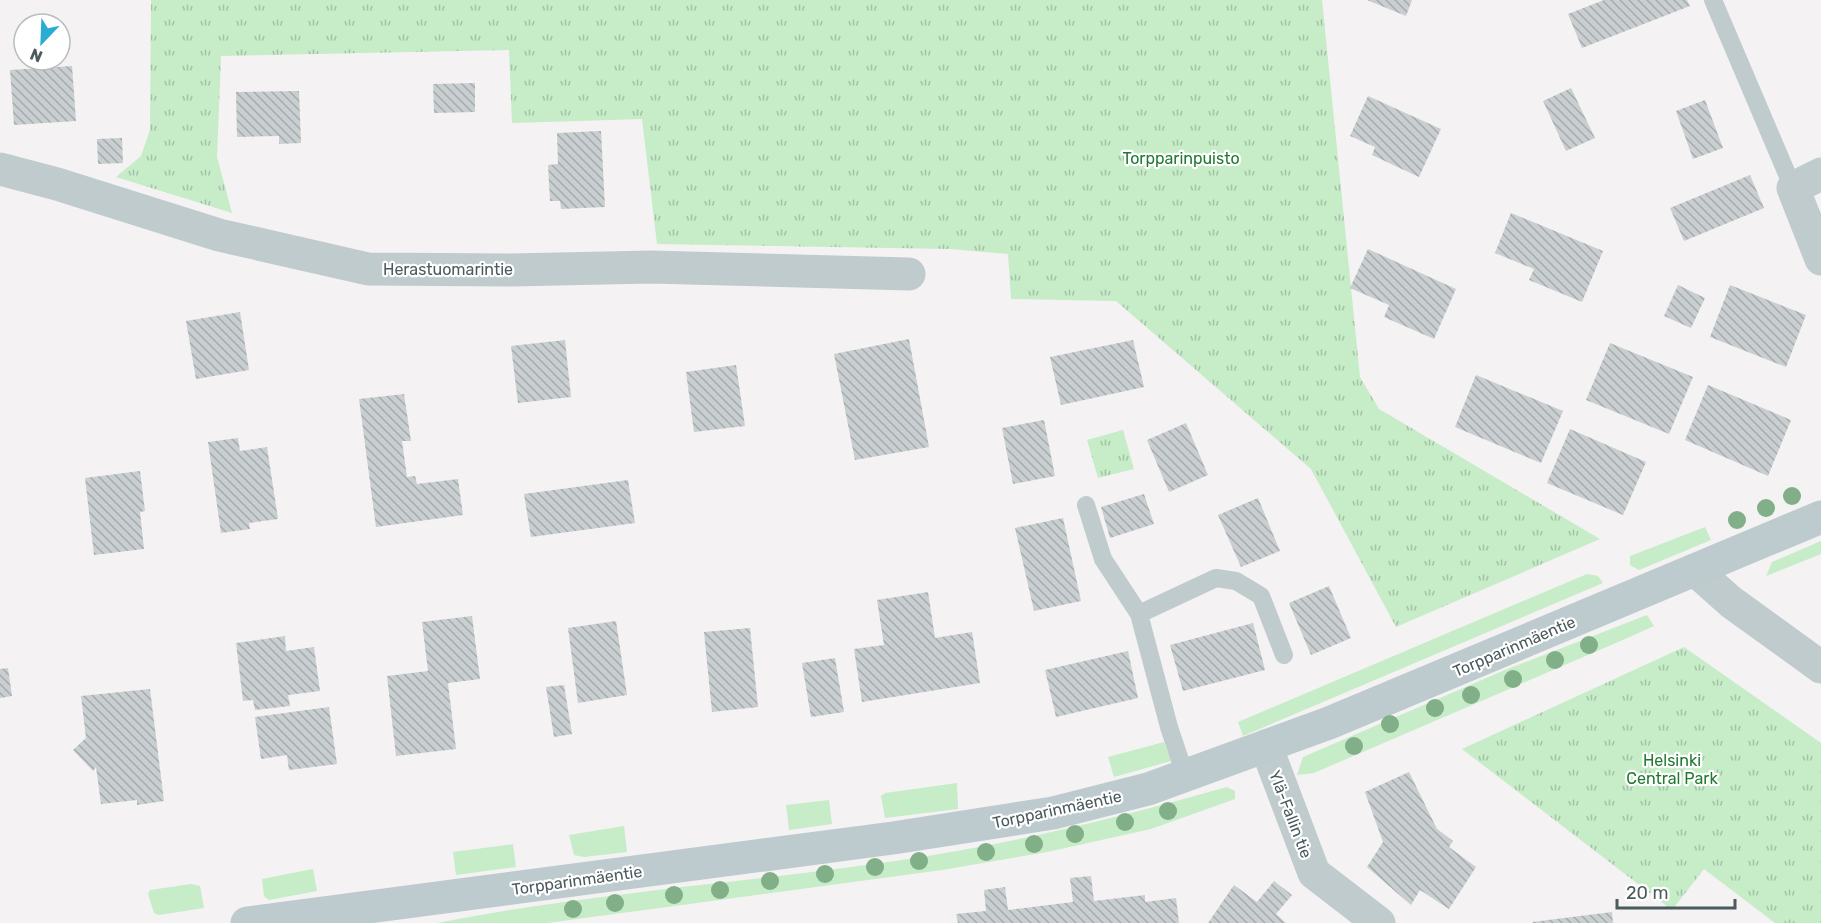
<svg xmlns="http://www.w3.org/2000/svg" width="1821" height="923" viewBox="0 0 1821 923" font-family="Rubik,sans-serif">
  <defs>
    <pattern id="park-tufts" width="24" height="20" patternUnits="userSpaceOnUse" patternTransform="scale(1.5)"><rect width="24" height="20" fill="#c6ecc8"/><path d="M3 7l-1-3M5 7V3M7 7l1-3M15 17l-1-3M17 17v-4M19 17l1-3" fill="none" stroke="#a3c2a6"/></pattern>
    <pattern id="building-back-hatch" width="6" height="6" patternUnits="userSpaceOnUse" patternTransform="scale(1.5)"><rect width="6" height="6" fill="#c9cfd0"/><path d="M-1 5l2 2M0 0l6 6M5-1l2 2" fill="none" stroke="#a5abac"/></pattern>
  </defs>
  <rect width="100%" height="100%" fill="#f4f2f3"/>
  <!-- grass -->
  <path fill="#c6ecc8" d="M1705,527L1711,540L1639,570L1630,565V556Z
    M1821,541V554L1766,576L1772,562Z
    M1587,574L1598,576L1603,583L1243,736L1238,722Z
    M1647,615L1654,626L1625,639L1314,773L1297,775L1303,757L1505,670Z
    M1164,742L1171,761L1114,777L1108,757Z
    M957,783L958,809L885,818L881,796L885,793Z
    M1227,787L1235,791V799L1151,829L1047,852L942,870L547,923H437C588,893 743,883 895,861C1008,845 1118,818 1227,787Z
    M829,800L832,824L789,830L786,805Z
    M624,826L627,852L584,857L574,855L569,835Z
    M513,844L516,867L456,875L453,852Z
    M313,869L317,891L269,900L264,896L262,879Z
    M191,884L200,886L204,908L159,915L154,913L148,894L150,890Z"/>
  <!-- park -->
  <path fill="url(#park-tufts)" d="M151,0H1322L1360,377L1379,409L1600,539L1396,627L1311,469L1116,301L1011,299L1008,254L950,249L657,244L642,119L512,123L509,50L221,56L217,157L232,213L116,177L141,156L150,130Z
    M1123,430L1134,469L1098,478L1087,440Z
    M1684,647L1821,743V923H1775L1704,869L1672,910L1462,749Z"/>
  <!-- building -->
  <path fill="url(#building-back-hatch)" d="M1367,0H1412L1406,16Z
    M1604,0H1687L1690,6L1582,48L1568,14Z
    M72,66L76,121L14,125L10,70Z
    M475,83V112L434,113L433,84Z
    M1571,88L1595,138L1566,151L1543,101Z
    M299,91L301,143L279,144V136L237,137L236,92Z
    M1368,96L1441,129L1419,177L1372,155L1375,147L1350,136Z
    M1705,100L1723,148L1693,159L1676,111Z
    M601,131L605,207L561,209L560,201H550L548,165L558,164L557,133Z
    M122,138L123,163L98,164L97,139Z
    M1750,175L1764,208L1684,241L1670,208Z
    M1511,213L1603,251L1582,302L1529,280L1534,269L1495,253Z
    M1368,249L1456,289L1434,339L1384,317L1389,305L1350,288Z
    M1678,285L1705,298L1691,328L1664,316Z
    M1730,285L1806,315L1786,367L1710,337Z
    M240,312L249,370L196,379L186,321Z
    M909,339L929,447L855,460L834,354Z
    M565,340L571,397L518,403L511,346Z
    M1133,340L1144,387L1061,405L1050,357Z
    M1610,343L1693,377L1669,434L1586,400Z
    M736,365L745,426L694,432L686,372Z
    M1476,375L1563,411L1541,463L1455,427Z
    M1708,385L1791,420L1768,476L1685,440Z
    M404,394L411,441H402L407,477L415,476L417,484L458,479L463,515L376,527L359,399Z
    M1044,420L1055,476L1013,484L1002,428Z
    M1186,423L1208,475L1169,492L1147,440Z
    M1570,429L1646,462L1623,515L1547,483Z
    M238,438L240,451L267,447L278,519L249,523L250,529L221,533L208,442Z
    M140,471L145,511L140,512L144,549L94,555L85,478Z
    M628,480L635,523L531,537L524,494Z
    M1144,494L1154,524L1110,538L1101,507Z
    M1258,498L1280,551L1241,567L1218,515Z
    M1063,518L1081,601L1034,611L1015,528Z
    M1329,586L1351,638L1311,655L1289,603Z
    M928,592L935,638L972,632L980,683L862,702L854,649L884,645L877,600Z
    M472,616L480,679L448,683L456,749L396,756L387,676L428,671L422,622Z
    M616,621L627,695L578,703L568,628Z
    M1253,623L1265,670L1183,691L1170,645Z
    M750,628L758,707L712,712L704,632Z
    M285,636L286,651L314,647L320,691L288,695L290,706L255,710L253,700L243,701L236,643Z
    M1128,651L1138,698L1056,717L1045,670Z
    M835,658L844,712L811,717L802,663Z
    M8,668L12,696L0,698V669Z
    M564,685L572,734L554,737L546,687Z
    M150,689L164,801L137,805V800L101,804L96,767L93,771L73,750L86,738L81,696Z
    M329,707L337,764L289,770L287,755L261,759L255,717Z
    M1409,772L1437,829L1453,841L1449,847L1476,867L1449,909L1420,890L1411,905L1367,867L1383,842L1365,792Z
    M1091,876L1094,901L1145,895V902L1176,898L1179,923H958L956,914L986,911L984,890L1005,887L1008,910L1073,902L1070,878Z
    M1274,881L1292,895L1276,914L1286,923H1208L1234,885L1257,902Z
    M1612,912L1613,923H1533L1532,922Z"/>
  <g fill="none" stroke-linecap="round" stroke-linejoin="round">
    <!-- lane -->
    <path stroke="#bfcbcd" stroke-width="18" d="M1713,0L1793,188
      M1086,505L1103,559L1139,614L1169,727L1185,775
      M1139,614L1216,578L1236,581L1261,596L1284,655"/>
    <!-- street -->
    <path stroke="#bfcbcd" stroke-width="33" d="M0,169L57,184L219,235L368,269L512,270L651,267L909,274
      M1821,174L1793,188L1821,259
      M1695,570L1731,602L1821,667
      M1266,746L1314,873L1379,923"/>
    <!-- secondary -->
    <path stroke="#bdcbce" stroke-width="33" d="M247,923L893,838L1053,813L1148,789L1329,723L1821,517"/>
  </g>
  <!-- trees -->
  <g fill="#80af88">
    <circle cx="1792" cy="496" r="9"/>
    <circle cx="1766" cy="508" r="9"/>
    <circle cx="1737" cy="520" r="9"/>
    <circle cx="1589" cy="645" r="9"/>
    <circle cx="1555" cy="660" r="9"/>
    <circle cx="1513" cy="679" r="9"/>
    <circle cx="1471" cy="695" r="9"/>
    <circle cx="1435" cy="708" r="9"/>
    <circle cx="1390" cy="724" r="9"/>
    <circle cx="1354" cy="746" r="9"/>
    <circle cx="1168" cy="811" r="9"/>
    <circle cx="1125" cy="822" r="9"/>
    <circle cx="1075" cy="834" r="9"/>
    <circle cx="1034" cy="844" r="9"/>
    <circle cx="986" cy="852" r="9"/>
    <circle cx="919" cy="861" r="9"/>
    <circle cx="875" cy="867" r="9"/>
    <circle cx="825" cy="874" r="9"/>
    <circle cx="770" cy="881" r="9"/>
    <circle cx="720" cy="890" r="9"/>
    <circle cx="674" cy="895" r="9"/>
    <circle cx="615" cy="903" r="9"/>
    <circle cx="573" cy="909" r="9"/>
  </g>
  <g text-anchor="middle" stroke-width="4.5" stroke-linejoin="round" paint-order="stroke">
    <!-- park labels -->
    <g font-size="16" fill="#227931" stroke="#fff">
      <text x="1181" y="164">Torpparinpuisto</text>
      <text x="1672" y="766">Helsinki<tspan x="1672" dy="18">Central Park</tspan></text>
    </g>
    <!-- street labels -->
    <g font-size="16" fill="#4b5b5d" stroke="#fff">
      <text x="448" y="275">Herastuomarintie</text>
      <text transform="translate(1514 646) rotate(-23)" y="6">Torpparinmäentie</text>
      <text transform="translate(1057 809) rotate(-12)" y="6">Torpparinmäentie</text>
      <text transform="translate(1291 814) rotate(69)" y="6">Ylä-Fallin tie</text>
      <text transform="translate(577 880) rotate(-8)" y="6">Torpparinmäentie</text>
    </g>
  </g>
  <!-- north arrow -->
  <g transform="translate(42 42) rotate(203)"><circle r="28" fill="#ffffff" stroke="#b7bdbe" stroke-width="1.5"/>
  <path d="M0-4.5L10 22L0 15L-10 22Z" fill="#2dacd3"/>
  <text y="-9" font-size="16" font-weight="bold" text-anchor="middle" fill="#4b5b5d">N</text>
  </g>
  <!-- scale -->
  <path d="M1617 899v9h118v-9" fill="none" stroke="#4b5b5d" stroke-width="3"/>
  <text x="1626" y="899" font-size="18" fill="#4b5b5d" stroke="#ffffff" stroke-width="4.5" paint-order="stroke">20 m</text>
</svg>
